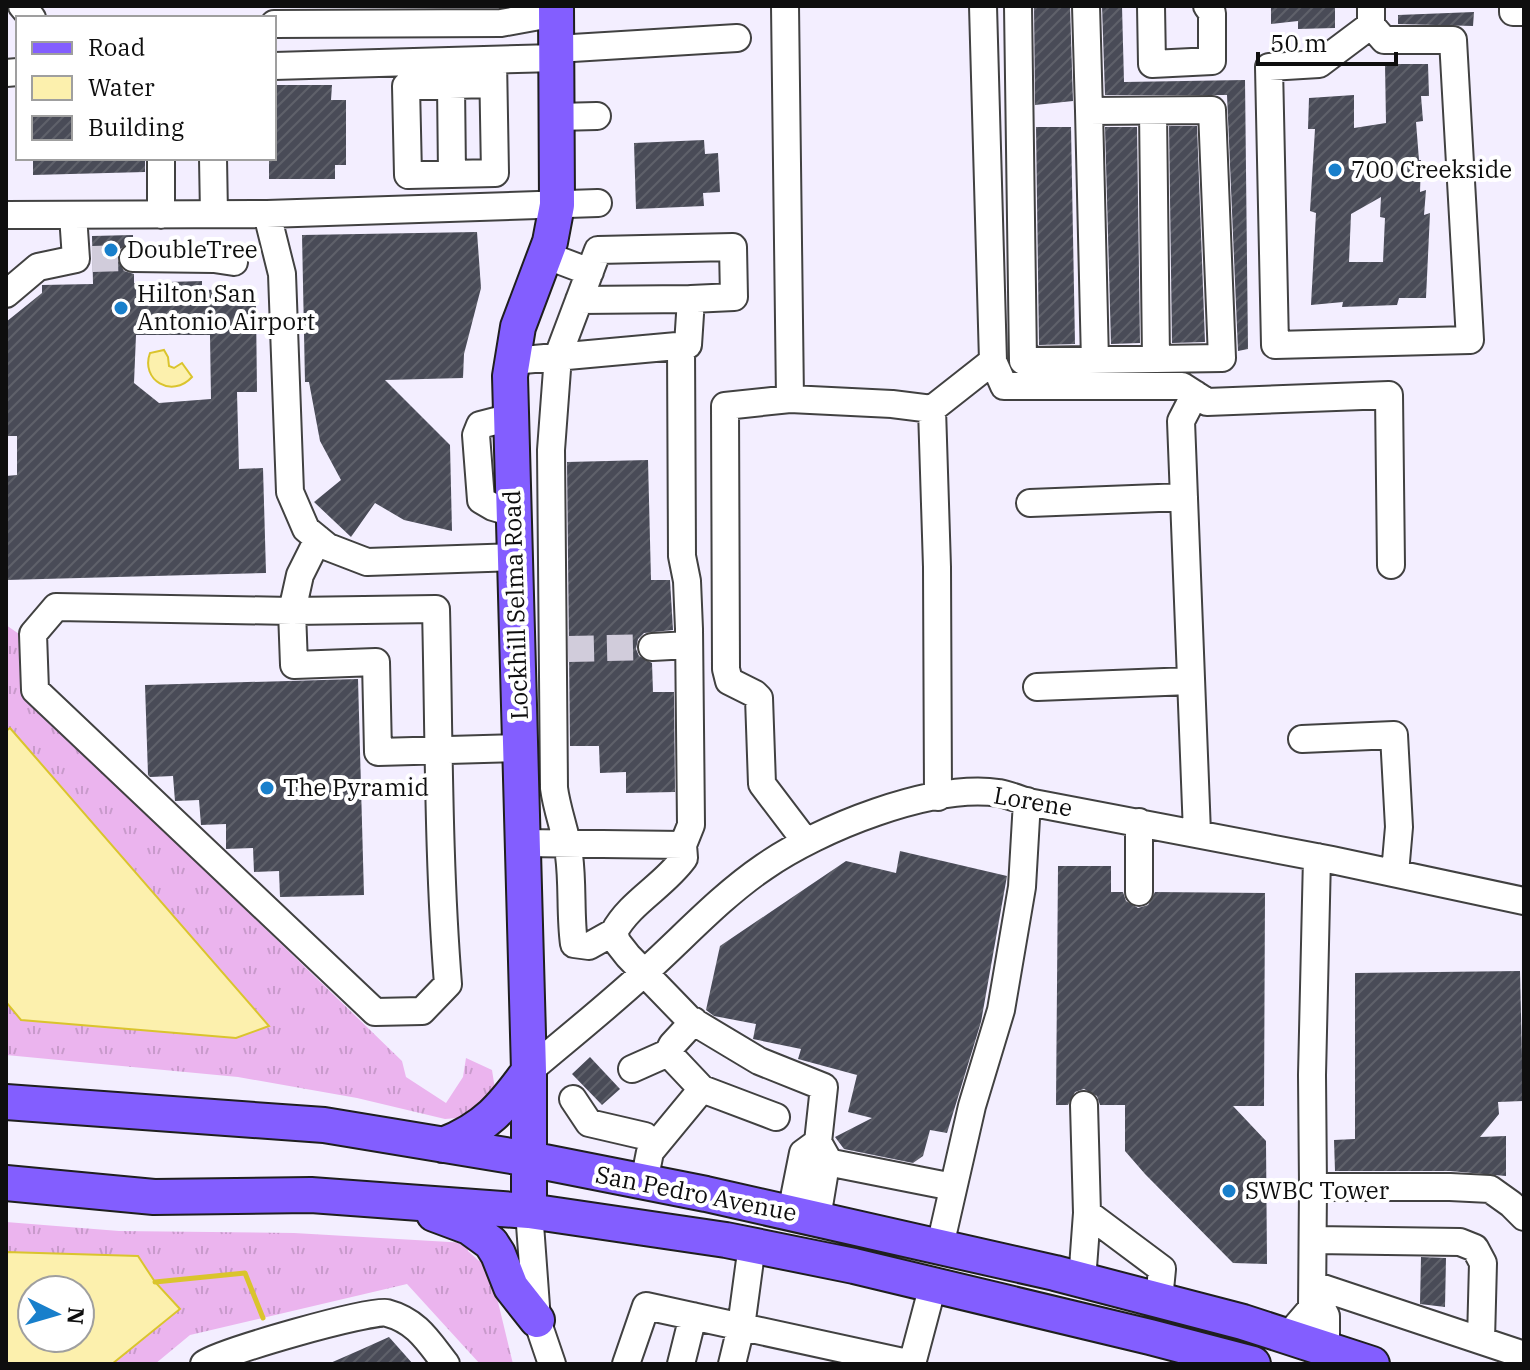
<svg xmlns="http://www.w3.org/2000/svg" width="1530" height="1370" viewBox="0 0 1530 1370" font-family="'IBM Plex Serif',serif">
  <defs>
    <pattern id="grass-tufts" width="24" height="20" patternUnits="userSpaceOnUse" patternTransform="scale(2)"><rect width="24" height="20" fill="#ebb4ee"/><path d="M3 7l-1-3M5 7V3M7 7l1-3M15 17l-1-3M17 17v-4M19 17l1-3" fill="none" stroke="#c89acb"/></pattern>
    <pattern id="building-hatch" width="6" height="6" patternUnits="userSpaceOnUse" patternTransform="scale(2)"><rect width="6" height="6" fill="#494b57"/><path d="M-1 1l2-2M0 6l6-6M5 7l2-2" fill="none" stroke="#5f616a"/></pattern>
  </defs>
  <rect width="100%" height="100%" fill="#f3eeff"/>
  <!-- grass -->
  <path fill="url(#grass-tufts)" fill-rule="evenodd" d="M6,625L22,636L24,695L402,1061L406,1077L446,1103L463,1077L466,1058L492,1070L495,1089L470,1117L445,1119L357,1098L238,1077L6,1055Z
    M6,1222L119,1231L294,1233L467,1243L468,1251L479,1261L486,1260L490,1269L513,1364H480L407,1284L190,1335L155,1364H6ZM32,1290H80V1338H32Z"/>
  <!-- water -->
  <path fill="#fcf0ad" stroke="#dac42d" stroke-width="2" fill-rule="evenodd" d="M164,350L168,357L169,366L174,368L182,363L192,377C172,399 140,380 150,353Z
    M10,728L269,1026L236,1038L21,1020L6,1002V731Z
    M6,1252L138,1256L155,1282L180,1309L112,1364H6ZM32,1290H80V1338H32Z"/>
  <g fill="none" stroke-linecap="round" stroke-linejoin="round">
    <!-- stream -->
    <path stroke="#dac42d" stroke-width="5" d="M155,1282L245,1273L263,1318"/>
  </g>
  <!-- building -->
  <path fill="url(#building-hatch)" fill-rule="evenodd" d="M1034,6H1070L1073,101L1035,105Z
    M1102,6H1122L1124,82L1245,80L1248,349L1238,351L1227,95H1105Z
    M1271,6H1335V28L1298,29V21L1271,24Z
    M1474,12L1473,26L1398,24V15Z
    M1385,64H1428L1429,96H1421L1423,121L1416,122L1419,160H1421L1420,192L1426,190L1424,215L1430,213L1426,298H1399L1397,305L1342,307L1343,302L1311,305L1316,213L1310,211L1315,129H1308L1309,98L1354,95V128L1386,123ZM1381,197L1380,217L1385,218L1383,262H1349L1351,214Z
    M274,85H332L331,100H346V165H335V179H269V158H274Z
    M1169,126H1197L1205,342L1172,343Z
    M1036,127H1071L1075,344L1039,345Z
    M1105,127H1137L1140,343L1111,344Z
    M704,140L705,154L718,153L720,192L703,193L704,206L636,209L634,143Z
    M33,158H145V172L33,175Z
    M477,232L481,288L464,354L463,378L385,380L450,445L452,531L404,520L375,503L351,537L314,502L341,480L320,441L309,382H305L302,235Z
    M133,235V242L120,249L117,259L124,271L134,274V283L202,281V290L244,289V306H256L257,392H237L239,469L263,468L266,573L6,580V476L17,475V436H6V322L42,293V285L93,284L92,236ZM136,335H210L211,399L159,403L134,383Z
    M648,460L651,580H670L673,630L644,633L638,639L636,649L639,656L652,663L653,692H674L675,792L626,793V772L600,773L599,746H570L567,462Z
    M358,679L364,895L280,897L279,871L254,872L253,848L226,849V824L201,825L199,800L175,801L173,776L150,777L148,775L145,685Z
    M900,851L1007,876L981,1022L947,1133L930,1130L923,1156L913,1163L844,1149L835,1137L872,1118L848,1112L857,1075L798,1059L801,1049L753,1039L756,1024L714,1016L706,1010L720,946L846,861L896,873Z
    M1058,866H1111V892H1123L1126,901L1138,908L1148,905L1155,892L1265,893L1264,1106H1233L1266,1141L1267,1264L1233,1263L1145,1174L1125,1151V1105H1100L1097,1096L1084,1089L1075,1092L1068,1105H1056Z
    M1520,971L1523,1101L1498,1102L1499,1114L1480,1137L1506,1136V1176L1450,1171H1335L1334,1140L1355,1139V973Z
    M590,1057L620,1089L602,1105L572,1074Z
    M1421,1257L1446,1258L1445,1307L1420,1304Z
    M389,1337L413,1364H328L360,1350Z"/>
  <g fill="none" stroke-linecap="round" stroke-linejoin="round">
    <!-- minor-tunnel -->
    <path stroke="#d1ccdb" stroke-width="26" stroke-dasharray="26 13" stroke-linecap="butt" d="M92,259L133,258
      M568,649L652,647"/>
    <defs>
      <path id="minor" d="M22,6L32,18
        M785,6L790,399L725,406L726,669L729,681L755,694L759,698L762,784L806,842
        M983,6L993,361L1004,386H1182L1207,402L1389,395L1391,565
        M1018,6L1023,361L1222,358L1212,110L1089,111L1086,6
        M1151,6L1152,64L1212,61V13L1207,6
        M1371,6V25L1384,40H1453L1470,340L1275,345L1269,67L1319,64L1371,25
        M1513,6V12H1524
        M274,24L501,23L556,13
        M556,49L737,38
        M493,60L495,173L408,175L406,86L493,84
        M274,66L556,58
        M6,73L18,72
        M451,85L452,174
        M1089,111L1095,361
        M1153,111L1156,359
        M557,117L597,116
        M161,158V215
        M213,158L214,214
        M267,214L282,274L290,492L306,529L328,547L367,562L514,557
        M6,215L267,214L598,203
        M545,255L590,272
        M133,258L214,259L234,262
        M6,294L38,267L76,259L73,215
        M579,300L691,299
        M681,346L682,556L687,581L689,629L691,825L683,845L684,858C664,886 630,902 614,932L617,942L628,956L689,1019L759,1061L824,1087L818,1142L827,1158L817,1218
        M512,361L688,345L691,299L734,297L733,247L598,250L558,356L551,450L554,788C557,811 566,832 569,855C573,885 570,915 574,944L589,946L614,932
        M1195,394L1181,421L1197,833
        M790,399L892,404L932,409
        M511,417L480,425L476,435L481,500L493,507L513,513
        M1030,503L1184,497
        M318,539L300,575L292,611L436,609C439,734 438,860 448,984L422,1011L375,1012L35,690L33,634L56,607L292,611L294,665L376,662L378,752L520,748
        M652,647L689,645
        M1037,687L1190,681
        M1302,739L1394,735L1399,827L1395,873
        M938,797L937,567L932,409L993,361
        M522,843L683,845
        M1139,892V822
        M694,1021L672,1045L668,1053L702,1089L776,1117
        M632,1069L668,1053
        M529,1071C568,1038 608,1006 645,972C684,937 720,897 764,867C818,829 932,783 999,793C1009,795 1019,799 1028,802L1332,860L1524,901
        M573,1099L589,1123L645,1136L655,1146
        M1084,1105L1087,1213L1162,1269L1159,1300
        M827,1162L953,1187
        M644,1182L650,1152L702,1089
        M1313,1187L1312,1075L1317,857
        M529,1211L537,1320L552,1364
        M791,1213L803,1153L818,1142
        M1314,1240L1460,1242L1475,1248L1483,1263L1481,1340
        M940,1246L972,1106L1001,1010L1022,887L1027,801
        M1082,1281L1087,1213
        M1314,1285L1524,1355
        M1314,1292L1326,1316V1349
        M1287,1337L1312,1308L1313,1187H1450L1490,1189L1511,1204L1524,1217
        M204,1364C221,1352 371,1309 387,1313C417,1321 428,1341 446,1364
        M626,1364L646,1306L912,1364L933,1285
        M681,1364L693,1316
        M732,1364L741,1327L752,1245"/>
      <path id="major" d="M6,1102L324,1125L529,1159L706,1194L1055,1273L1243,1322L1372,1364
        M443,1145C486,1128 503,1107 529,1071
        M6,1183L154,1197L311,1195L529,1211L726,1240L854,1266L1150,1337L1253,1364
        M529,1211V1071L510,376L518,327L550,242L557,205L556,6
        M434,1214L469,1227L491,1243L498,1254L511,1287L537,1320"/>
    </defs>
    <!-- minor casing -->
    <use href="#minor" stroke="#414141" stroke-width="30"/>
    <!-- major casing -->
    <use href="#major" stroke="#1f1f1f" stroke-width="38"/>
    <!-- minor -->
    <use href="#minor" stroke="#fff" stroke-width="26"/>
    <!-- major -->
    <use href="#major" stroke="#835eff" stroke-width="34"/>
  </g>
  <!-- markers -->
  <g fill="#187fcb" stroke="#fff" stroke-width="3">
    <circle cx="1335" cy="170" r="8"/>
    <circle cx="111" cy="250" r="8"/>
    <circle cx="121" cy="308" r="8"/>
    <circle cx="267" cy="788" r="8"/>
    <circle cx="1229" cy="1191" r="8"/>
  </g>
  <g text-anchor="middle" stroke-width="8" stroke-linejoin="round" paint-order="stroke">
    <!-- poi labels -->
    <g font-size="24" fill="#0e0e0e" stroke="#fff" text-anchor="start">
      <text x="1351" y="178">700 Creekside</text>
      <text x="127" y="258">DoubleTree</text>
      <text x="137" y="302">Hilton San<tspan x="137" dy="28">Antonio Airport</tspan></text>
      <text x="283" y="796">The Pyramid</text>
      <text x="1245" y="1199">SWBC Tower</text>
    </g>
    <!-- street labels -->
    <g font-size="24" fill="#0e0e0e" stroke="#fff">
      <text transform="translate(516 605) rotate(-92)" y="8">Lockhill Selma Road</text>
      <text transform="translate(1033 802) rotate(10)" y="8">Lorene</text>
      <text transform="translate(696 1194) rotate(11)" y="8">San Pedro Avenue</text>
    </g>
  </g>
  <!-- border -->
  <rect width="1530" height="1370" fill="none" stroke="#0e0e0e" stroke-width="16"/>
  <!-- legend -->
  <rect x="16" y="16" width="260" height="144" fill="#ffffff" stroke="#9f9f9f" stroke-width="2"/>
  <rect x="32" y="42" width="40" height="12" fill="#835eff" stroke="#9f9f9f" stroke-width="2"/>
  <text x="88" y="56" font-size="24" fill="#0e0e0e">Road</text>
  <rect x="32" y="76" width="40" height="24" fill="#fcf0ad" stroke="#9f9f9f" stroke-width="2"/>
  <text x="88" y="96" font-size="24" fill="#0e0e0e">Water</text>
  <rect x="32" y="116" width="40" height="24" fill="url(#building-hatch)" stroke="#9f9f9f" stroke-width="2"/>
  <text x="88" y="136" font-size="24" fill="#0e0e0e">Building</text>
  <!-- north arrow -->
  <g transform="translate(56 1314) rotate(95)"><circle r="38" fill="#ffffff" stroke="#9f9f9f" stroke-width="2"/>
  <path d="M0-6L14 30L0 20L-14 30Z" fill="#187fcb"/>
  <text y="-12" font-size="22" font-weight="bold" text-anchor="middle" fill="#0e0e0e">N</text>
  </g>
  <!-- scale -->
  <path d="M1258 52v12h138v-12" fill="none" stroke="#0e0e0e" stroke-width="4"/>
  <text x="1270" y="52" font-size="24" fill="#0e0e0e" stroke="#ffffff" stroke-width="6" paint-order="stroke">50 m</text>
</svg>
